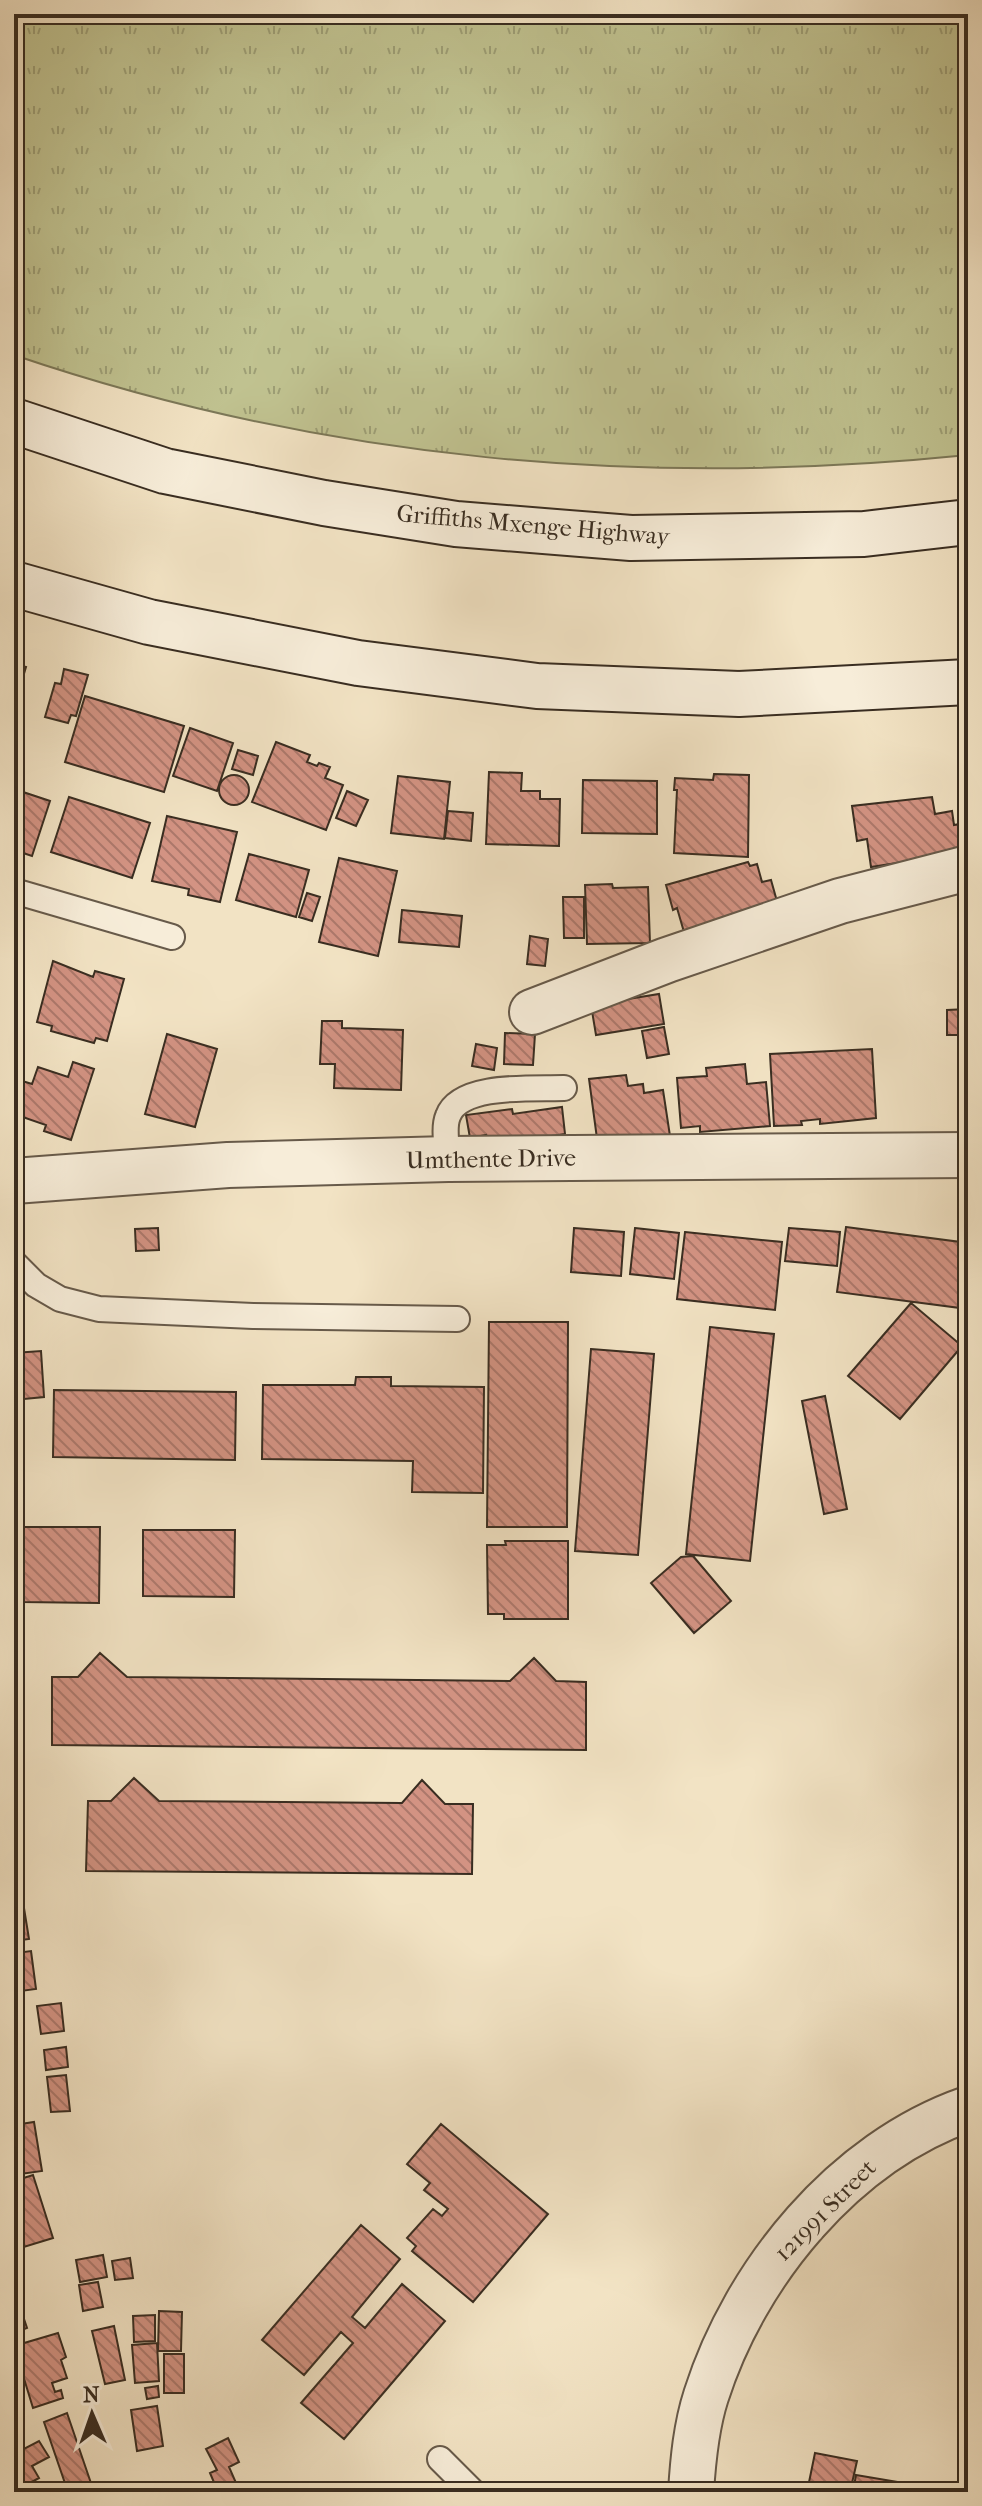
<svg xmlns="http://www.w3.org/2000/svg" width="982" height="2506" viewBox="0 0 982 2506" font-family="'IM FELL French Canon',serif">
  <defs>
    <pattern id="grass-tufts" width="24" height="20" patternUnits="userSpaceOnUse" patternTransform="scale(2)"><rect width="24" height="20" fill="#c0c290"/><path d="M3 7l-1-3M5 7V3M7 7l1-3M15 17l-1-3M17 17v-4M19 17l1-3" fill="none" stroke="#9d9e75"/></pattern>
    <pattern id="building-back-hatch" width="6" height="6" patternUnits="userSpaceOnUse" patternTransform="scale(2)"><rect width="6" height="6" fill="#d39383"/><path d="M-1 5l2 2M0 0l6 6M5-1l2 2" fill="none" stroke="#ac786b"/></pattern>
  </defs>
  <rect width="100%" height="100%" fill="#f2e3c4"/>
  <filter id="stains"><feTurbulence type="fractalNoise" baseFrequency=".0025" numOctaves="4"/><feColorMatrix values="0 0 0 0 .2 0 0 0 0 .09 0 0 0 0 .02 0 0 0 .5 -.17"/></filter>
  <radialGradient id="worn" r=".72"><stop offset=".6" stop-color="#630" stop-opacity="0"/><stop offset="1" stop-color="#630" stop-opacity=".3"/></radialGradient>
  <!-- grass -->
  <path fill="url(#grass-tufts)" stroke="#7c7858" stroke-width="2" d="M14,14H968V455C642,488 326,461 14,355Z"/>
  <!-- building -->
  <path fill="url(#building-back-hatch)" stroke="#392d21" stroke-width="2" d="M14,664L26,667L18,694L14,693Z
    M64,669L88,675L76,716L71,715L68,723L45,717L55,683L61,684Z
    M85,696L184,726L164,792L65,762Z
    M190,728L233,743L217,791L173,776Z
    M276,742L310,755L307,762L317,766L319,763L330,767L325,778L343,785L326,830L252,802Z
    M238,750L258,756L253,775L232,769Z
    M489,772L522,773L521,791H540V799H560L559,846L486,844Z
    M714,774L749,775L748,857L674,853L677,790H674L675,778L713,780Z
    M219 790a15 15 0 1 1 30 0a15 15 0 1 1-30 0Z
    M398,776L450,782L444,839L391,833Z
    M583,780L657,781V834L582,833Z
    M14,789L50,801L32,856L14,850Z
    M347,791L368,800L356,826L336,818Z
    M69,797L150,823L132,878L51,852Z
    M932,797L935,814L952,811L954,825L965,823L968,852L871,867L867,839L857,841L852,806Z
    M448,811L473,813L471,841L445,838Z
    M167,816L237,832L220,902L188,895L189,889L152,881Z
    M249,854L309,870L296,917L236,900Z
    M339,858L397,871L378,956L319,942Z
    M748,862L750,866L757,864L762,882L771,880L780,912L684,932L677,908L673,910L666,885Z
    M612,884L613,888L648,887L650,943L587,944L585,885Z
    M307,893L320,897L312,921L299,917Z
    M563,897H584V938H564Z
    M402,910L462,916L459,947L399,942Z
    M530,936L548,939L545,966L527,964Z
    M53,961L93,977L95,971L124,979L107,1041L96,1038L94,1043L51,1031L52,1026L37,1022Z
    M659,994L664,1024L596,1035L591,1005Z
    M14,1000L19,1001L14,1026Z
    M968,1009V1035H947V1010Z
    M322,1021H342V1028L403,1030L401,1090L334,1088L335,1064H320Z
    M664,1027L669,1054L647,1058L642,1031Z
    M505,1033L535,1034L533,1065L504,1064Z
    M167,1034L217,1049L195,1127L145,1114Z
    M476,1044L497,1048L494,1070L472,1066Z
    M872,1049L876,1118L820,1124V1119L801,1121L802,1125L774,1126L770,1054Z
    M73,1062L94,1069L71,1140L44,1131L46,1125L14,1114L16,1079L32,1084L38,1067L68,1077Z
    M745,1064L747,1084L766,1082L770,1126L700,1132V1126L681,1128L677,1078L707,1076L706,1068Z
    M626,1075L628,1086L643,1084L644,1093L663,1090L670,1136L598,1146L589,1079Z
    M562,1107L565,1134L488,1145L486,1135L470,1138L466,1115L512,1109L513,1114Z
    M846,1227L968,1243V1309L837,1292Z
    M158,1228L159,1250L136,1251L135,1229Z
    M574,1228L624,1232L621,1276L571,1272Z
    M635,1228L679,1233L674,1279L630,1274Z
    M789,1228L840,1232L837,1266L785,1261Z
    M685,1232L782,1242L775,1310L677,1299Z
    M911,1303L962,1346L900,1419L848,1376Z
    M489,1322H568L567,1527H487Z
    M710,1327L774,1334L750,1561L686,1554Z
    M591,1349L654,1354L638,1555L575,1551Z
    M41,1351L44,1397L14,1400V1353Z
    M356,1377H391V1386L484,1387L483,1493L412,1492L413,1461L262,1459L263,1385H355Z
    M54,1390L236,1392L235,1460L53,1457Z
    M825,1396L847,1509L824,1514L802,1401Z
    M22,1527H100L99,1603L22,1602Z
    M143,1530H235L234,1597L143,1596Z
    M505,1541H568V1619H504V1614H488L487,1545H506Z
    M693,1556L731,1601L694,1633L651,1583L681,1557Z
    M100,1653L127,1677L510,1681L534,1658L556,1681L586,1682V1750L52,1745V1677H78Z
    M134,1778L159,1801L402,1803L422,1780L445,1804H473L472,1874L86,1871L88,1801H111Z
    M23,1902L29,1939L14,1941V1903Z
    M31,1951L36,1989L21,1991L16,1953Z
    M61,2003L64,2031L41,2034L37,2006Z
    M66,2047L68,2067L46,2070L44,2050Z
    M66,2075L70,2111L51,2112L47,2077Z
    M34,2122L42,2171L20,2174L21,2178L14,2179V2125Z
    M441,2124L548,2214L473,2302L412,2251L416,2246L407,2238L433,2209L442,2216L448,2209L424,2190L430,2183L407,2164Z
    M33,2175L53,2238L14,2250V2181Z
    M361,2225L400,2259L352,2317L365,2328L402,2284L445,2321L344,2439L301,2403L353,2343L341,2332L304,2375L262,2340Z
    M103,2255L107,2277L80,2282L76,2260Z
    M130,2258L133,2278L115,2280L112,2261Z
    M98,2282L103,2307L83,2311L79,2285Z
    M21,2310L27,2328L14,2333V2313Z
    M159,2311L182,2312L181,2351H158Z
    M155,2315V2341L134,2342L133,2316Z
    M114,2326L125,2380L105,2384L92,2331Z
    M58,2333L66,2357L61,2360L67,2378L52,2383L55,2392L61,2390L63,2398L33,2408L14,2346Z
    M157,2343L159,2381L135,2383L132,2345Z
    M164,2354H184V2393H164Z
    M158,2386L159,2397L147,2399L145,2388Z
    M157,2406L163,2446L137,2451L131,2410Z
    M67,2413L94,2492H68L44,2422Z
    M228,2438L239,2462L229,2467L240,2492H218L210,2473L217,2470L206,2449Z
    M14,2440L22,2450L39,2441L49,2457L32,2466L39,2478L19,2489L14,2481Z
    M815,2453L857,2461L850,2492H807Z
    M856,2475L957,2492H853Z
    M123,2485L125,2492H104Z"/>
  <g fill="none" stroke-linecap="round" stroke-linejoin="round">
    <defs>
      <path id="lane" d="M14,891L172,937
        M448,1159C447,1146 443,1128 448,1116C460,1083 534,1089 564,1088
        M14,1263L36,1285L60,1299L99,1309L253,1316L457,1319
        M440,2459L473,2492"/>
      <path id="street" d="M532,1012L667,960L840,901L968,868
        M14,1181L228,1165L448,1159L968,1155
        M691,2492C693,2460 696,2427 706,2396C745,2273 844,2152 968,2109"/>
      <path id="secondary" d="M14,421L165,471L324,503L456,524L631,538L864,534L968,522
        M14,584L149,622L358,663L537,686L739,694L968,682"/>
    </defs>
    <!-- lane casing -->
    <use href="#lane" stroke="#675a4a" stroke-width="28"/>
    <!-- street casing -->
    <use href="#street" stroke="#675a4a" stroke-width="48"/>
    <!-- secondary casing -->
    <use href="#secondary" stroke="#392d21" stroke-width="48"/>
    <!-- lane -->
    <use href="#lane" stroke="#f7edd9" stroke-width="24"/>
    <!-- street -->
    <use href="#street" stroke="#f7edd9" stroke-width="44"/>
    <!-- secondary -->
    <use href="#secondary" stroke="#f7edd9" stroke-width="44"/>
  </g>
  <g text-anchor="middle" stroke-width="8" stroke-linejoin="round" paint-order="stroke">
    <!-- street labels -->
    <g font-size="24" fill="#392d21" stroke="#f7edd9">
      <text transform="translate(533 525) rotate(5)" y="8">Griffiths Mxenge Highway</text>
      <text transform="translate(491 1159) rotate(-1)" y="8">Umthente Drive</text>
      <text transform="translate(825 2210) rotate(-45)" y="8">121991 Street</text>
    </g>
  </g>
  <!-- margin -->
  <rect width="982" height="2506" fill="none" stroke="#f2e3c4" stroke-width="48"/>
  <rect x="16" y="16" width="950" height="2474" fill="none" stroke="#392d21" stroke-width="4"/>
  <rect x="24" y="24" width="934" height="2458" fill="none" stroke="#392d21" stroke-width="2"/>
  <!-- north arrow -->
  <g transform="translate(92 2414) rotate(358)" stroke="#f7edd9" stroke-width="6" paint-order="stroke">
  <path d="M0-6L14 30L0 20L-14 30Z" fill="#392d21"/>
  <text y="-12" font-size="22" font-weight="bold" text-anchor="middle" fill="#392d21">N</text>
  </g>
  <rect width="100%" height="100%" filter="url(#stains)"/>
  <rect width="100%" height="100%" fill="url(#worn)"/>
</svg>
